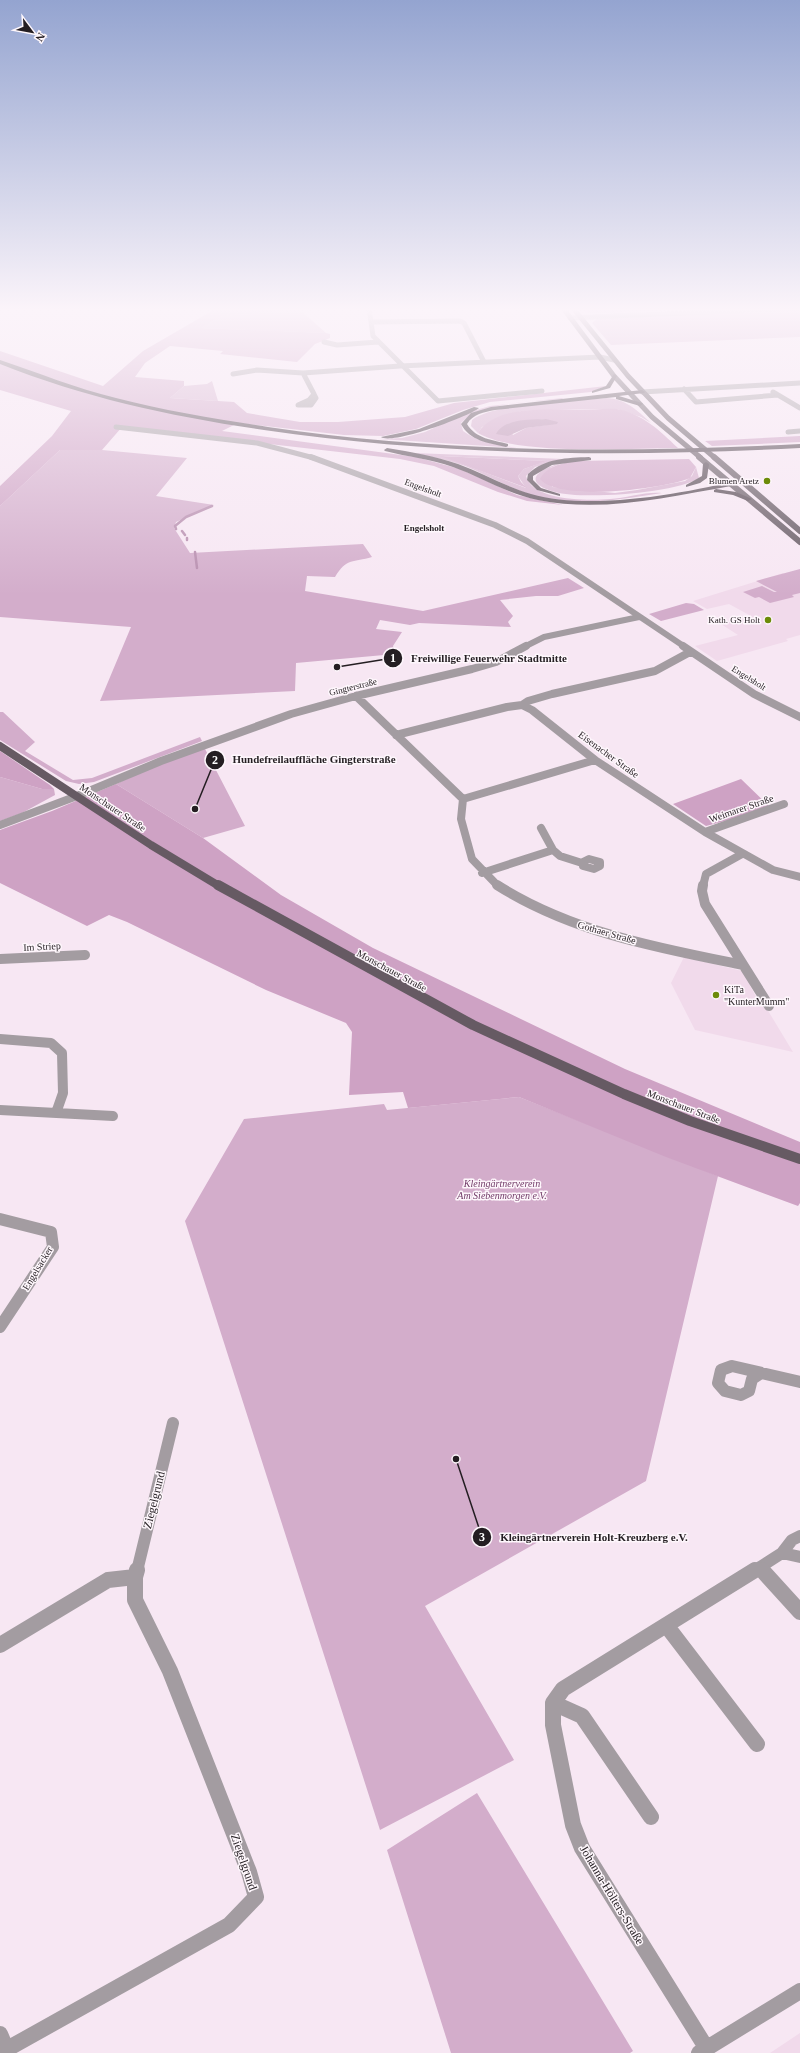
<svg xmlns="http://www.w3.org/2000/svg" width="800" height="2053" viewBox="0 0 800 2053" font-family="Georgia,serif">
  <rect width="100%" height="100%" fill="#f7e7f3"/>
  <!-- built -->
  <path fill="#f1daeb" d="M783,573L800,590V635L786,639L788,641L717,661L695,646L738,635L721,624L751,616L729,604L707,609L693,601Z
    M684,957L742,971L761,1006L767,1009L793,1052L695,1030L671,983Z
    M800,2033V2053H770Z"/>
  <!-- green -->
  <path fill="#d3adcb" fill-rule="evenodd" d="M581,308H734L594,313L586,312Z
    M300,310L326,333L200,328L222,316Z
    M800,310V337L611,345L592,323L597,319L611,318Z
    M212,381L218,401L170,398L184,386L207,384Z
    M562,398L563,399C534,402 482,401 461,423L463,431C479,443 498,445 517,448L380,439L402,438L425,432L469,412L490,406Z
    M606,398C626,399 637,410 651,423L641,417L617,409L548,410L521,411L482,427L478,433L471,426L472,420C494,403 575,401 606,398Z
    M60,450H102L187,458L156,496L214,505L176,522L174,528L190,553L363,544L372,557C353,563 347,557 335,577L307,576L305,591L423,611L568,578L584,588L558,596H536L500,600L513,616L508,622L511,627L419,623L410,625L380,620L376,629L402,632L393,646L395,654L296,663L295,691L100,701L131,627L0,617V506Z
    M414,453L563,459L535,467L526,476C532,501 589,501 610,499C626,498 648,491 662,493C619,500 575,507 532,495C509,488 487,475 465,466C449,460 431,457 414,453ZM442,456L546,461L524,469L518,476L526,488Z
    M562,463L550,468L552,487L615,493L637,490L685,481L692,476L696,467L699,478C677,493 582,500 555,492C521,483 537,469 562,463Z
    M800,569V593L792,595L794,597L770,603L759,597L755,598L743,592L762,586L774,592H777L756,581Z
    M686,603L694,604L704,610L661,621L649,614Z
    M0,712H3L35,742L25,751L73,780L92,778L200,737L202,741L94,782L79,784L66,781L0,740Z
    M204,747L245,826L203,838L116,784L146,770Z
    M0,777L42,789H54L55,795L22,813L0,821Z
    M519,1097L718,1176L646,1481L425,1606L514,1760L380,1830L185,1221L244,1119L384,1104L387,1110Z
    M477,1793L633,2051L630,2053H451L387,1850Z"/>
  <!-- forest -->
  <path fill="#cea2c4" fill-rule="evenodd" d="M217,308H300V310L222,316L201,328L326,333L330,334V338L315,344L297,362L220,354L223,351L170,346L145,363L135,377L184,381V386L170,398L234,402L247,413L300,422H338L405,417L454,403L606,386L591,392L490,402L463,410L416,429L383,436L344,435L238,423L222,431L416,457L460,469L517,495L563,505L527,501L498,492L434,466L400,459L122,427L102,450H60L0,506V486L52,436L71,411L0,390V351L103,386L143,351Z
    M617,409C643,414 659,430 678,448C630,448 517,456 478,433C496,404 551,410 580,410C592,410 605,408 617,409ZM546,419V425L526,428L513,435L507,424Z
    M800,436V442L712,446L705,441Z
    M440,456L547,461L524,469L518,476L521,482L527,488Z
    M689,459L696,467L690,478C664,489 559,502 540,479C547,466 562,463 576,461Z
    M0,751L50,785L54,789H42L0,777Z
    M741,779L769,806L767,810L706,826L673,804Z
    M116,784L203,838L281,895L373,948L625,1069L800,1142V1203L798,1206L666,1157L519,1097L408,1108L403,1092L349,1095L352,1032L346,1023L266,990L127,922L109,915L87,926L0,883V830L52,811Z"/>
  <!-- water -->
  <path fill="#b68cad" d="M546,419L558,422L557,424L526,428L508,436L496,434C504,418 531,420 546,419Z"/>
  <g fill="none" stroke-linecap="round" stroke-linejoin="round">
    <!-- stream -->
    <path stroke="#b68cad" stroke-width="2.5" d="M176,529L175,526L186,517L212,506
      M182,531L185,535
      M187,538V540
      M195,552L197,568"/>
    <!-- minor-far5 -->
    <path stroke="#a39ca1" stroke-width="5" d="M369,308L373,336L438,401L542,391
      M570,318L800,308
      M371,322L460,321L464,323L484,362
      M324,342L337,345L378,342
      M303,373L314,394
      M233,374L257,370L303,373L400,366L600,357L614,360
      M684,389L696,402L778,395
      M642,392L800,383
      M773,392L800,408
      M314,394L316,398L311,405H298L309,400Z
      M116,427L257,443L314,458
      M788,432L800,431"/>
    <!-- minor-far4 -->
    <path stroke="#a39ca1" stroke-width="6" d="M311,457L495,525L527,541L685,647
      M524,647L544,637L639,617"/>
    <!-- minor-far3 -->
    <path stroke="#a39ca1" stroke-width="8" d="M683,646L754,694L800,717
      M356,696L463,799L595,760
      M522,705L528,701L552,694L655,671L690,652
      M396,735L507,707L522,705L532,710L595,760L705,832L773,870L800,877
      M463,799L461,819L472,859L498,886
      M0,825L77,796L161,761L291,714L356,696L472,669L496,662L526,646
      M541,828L553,850
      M705,832L784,804
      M589,859L600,862V866L594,869L583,866V862Z
      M482,873L553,850L560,856L582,863
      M703,886L706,874L742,854"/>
    <!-- minor-far2 -->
    <path stroke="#a39ca1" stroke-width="10" d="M497,885C571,932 658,948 743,965
      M703,885L702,891L705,904L769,1006
      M0,959L85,955
      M0,1039L51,1043L62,1053L63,1093L56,1113
      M0,1110L113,1116"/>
    <!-- minor-far1 -->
    <path stroke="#a39ca1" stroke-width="12" d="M0,1219L51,1232L53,1247L0,1327
      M761,1373L752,1379L749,1391L741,1395L725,1391L718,1383L721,1370L732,1366L800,1382
      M782,1553L800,1557
      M760,1567L763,1571
      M137,1571L173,1423
      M754,1571L782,1553L792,1540L800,1536"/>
    <!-- minor -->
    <path stroke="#a39ca1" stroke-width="16" d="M762,1570L800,1612
      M135,1577L137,1570
      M666,1625L757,1744
      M0,1645L108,1580L135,1577V1600L170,1671L249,1872L256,1897L229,1925L0,2053
      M553,1703L582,1716L651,1817
      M0,2034L8,2053
      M707,2049L582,1848L573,1825L553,1725V1703L563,1689L755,1570
      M699,2053L800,1991"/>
    <!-- major-far3 -->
    <path stroke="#665a63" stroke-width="5" d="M563,308L614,376L652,417L701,458
      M573,308L628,376L668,418L715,458"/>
    <!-- major-far2 -->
    <path stroke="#665a63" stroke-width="6" d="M699,457L800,542
      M714,457L800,531"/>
    <!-- major-far1 -->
    <path stroke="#665a63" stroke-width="8" d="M0,746L151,845L219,886"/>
    <!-- major -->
    <path stroke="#665a63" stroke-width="10" d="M218,885L473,1025L624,1094L690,1121L800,1159"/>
    <!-- highway -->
    <path fill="#51444e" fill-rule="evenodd" d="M0,360C39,373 75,388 116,398C166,411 217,419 268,427C445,453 622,453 800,444V448C621,457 442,456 264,430C174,417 85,398 0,364Z
      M614,374L617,376L610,388L592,393V391L606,386Z
      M642,390L645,392L644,393L619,396L642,403L643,404L640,406L616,399V397L495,410C484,412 473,414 467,424C476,439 493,440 508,444V446L506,447C488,443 470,441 461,424L471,413L491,407Z
      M474,407L479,408C468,417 392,445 381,437L419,429Z
      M387,448C411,452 435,456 458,464C483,473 506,487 531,494C589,511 684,494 742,479L745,481L731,486C668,497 602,513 538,500C508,494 481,477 453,467C431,459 408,457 385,451L384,450Z
      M589,457L591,458V460L552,465L533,476V480L541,488L560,494V496L537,490L527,480L528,474C545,458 567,458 589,457Z
      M706,462L709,464L707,478L700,483L686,487V485L702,476L703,464Z
      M716,489L736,492L752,499L748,501L733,495L714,492V490Z"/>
  </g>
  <!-- sky -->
  <linearGradient id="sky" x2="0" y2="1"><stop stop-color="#94a4d0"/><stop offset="0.52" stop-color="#fbf4fa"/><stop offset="1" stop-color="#fbf4fa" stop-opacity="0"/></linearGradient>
  <rect width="800" height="595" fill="url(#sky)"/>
  <!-- markers -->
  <g fill="#6c8b08" stroke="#fef7fc" stroke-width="1.5">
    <circle cx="767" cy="481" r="4"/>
    <circle cx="768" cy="620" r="4"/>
    <circle cx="716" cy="995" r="4"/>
  </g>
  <g text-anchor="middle" stroke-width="3" stroke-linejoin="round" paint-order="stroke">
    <!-- far-poi labels -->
    <g font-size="9" fill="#241e22" stroke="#fef7fc" text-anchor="end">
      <text x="759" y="484">Blumen Aretz</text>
      <text x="760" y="623">Kath. GS Holt</text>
    </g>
    <!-- far-street labels -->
    <g font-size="9" fill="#241e22" stroke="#fef7fc">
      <text transform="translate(423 488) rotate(20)" y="3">Engelsholt</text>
      <text transform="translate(749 678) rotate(32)" y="3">Engelsholt</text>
      <text transform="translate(353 687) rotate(-14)" y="3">Gingterstraße</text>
    </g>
    <!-- far-neighbourhood labels -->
    <g font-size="9" font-weight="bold" fill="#241e22" stroke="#fef7fc">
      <text x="424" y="531">Engelsholt</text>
    </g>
    <!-- street labels -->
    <g font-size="10" fill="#241e22" stroke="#fef7fc">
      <text transform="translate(609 754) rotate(36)" y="4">Eisenacher Straße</text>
      <text transform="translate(113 807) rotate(34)" y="4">Monschauer Straße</text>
      <text transform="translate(741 808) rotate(-19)" y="4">Weimarer Straße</text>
      <text transform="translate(607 932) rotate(16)" y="4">Gothaer Straße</text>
      <text transform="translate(42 946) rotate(-3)" y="4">Im Striep</text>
      <text transform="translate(392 970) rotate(28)" y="4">Monschauer Straße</text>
      <text transform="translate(684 1106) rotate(21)" y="4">Monschauer Straße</text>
      <text transform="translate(37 1268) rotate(-59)" y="4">Engelsacker</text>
    </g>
    <!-- poi labels -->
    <g font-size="10" fill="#241e22" stroke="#fef7fc" text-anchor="start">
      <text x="724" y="993">KiTa<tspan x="724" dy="12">"KunterMumm"</tspan></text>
    </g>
    <!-- park labels -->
    <g font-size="10" font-style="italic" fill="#713a67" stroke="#fef7fc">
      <text x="502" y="1187">Kleingärtnerverein<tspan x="502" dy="12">Am Siebenmorgen e.V.</tspan></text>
    </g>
    <!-- near-street labels -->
    <g font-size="12" fill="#241e22" stroke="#fef7fc">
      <text transform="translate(154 1500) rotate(-76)" y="4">Ziegelgrund</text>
      <text transform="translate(244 1862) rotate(71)" y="4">Ziegelgrund</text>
      <text transform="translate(612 1895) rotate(59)" y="4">Johanna-Hölters-Straße</text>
    </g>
  </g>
  <!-- callouts -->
  <path fill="none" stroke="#241e22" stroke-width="1.5" d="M337 667L393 658M195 809L215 760M456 1459L482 1537"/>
  <g fill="#241e22" stroke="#fef7fc" stroke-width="1.5">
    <circle cx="337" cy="667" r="4"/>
    <circle cx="195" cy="809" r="4"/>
    <circle cx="456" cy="1459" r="4"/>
    <circle cx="393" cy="658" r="10"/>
    <circle cx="215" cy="760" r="10"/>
    <circle cx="482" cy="1537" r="10"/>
  </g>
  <g font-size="12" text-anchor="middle" font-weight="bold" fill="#fff">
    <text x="393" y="662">1</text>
    <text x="215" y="764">2</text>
    <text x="482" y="1541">3</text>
  </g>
  <g font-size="11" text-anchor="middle" font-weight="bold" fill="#241e22" stroke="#fef7fc" stroke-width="3" stroke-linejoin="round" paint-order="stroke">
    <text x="489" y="662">Freiwillige Feuerwehr Stadtmitte</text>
    <text x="314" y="763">Hundefreilauffläche Gingterstraße</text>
    <text x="594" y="1541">Kleingärtnerverein Holt-Kreuzberg e.V.</text>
  </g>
  <!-- north arrow -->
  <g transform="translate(32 32) rotate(122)" stroke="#fef7fc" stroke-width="3" paint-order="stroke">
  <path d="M0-3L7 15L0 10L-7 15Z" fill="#241e22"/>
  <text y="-6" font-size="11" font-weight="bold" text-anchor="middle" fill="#241e22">N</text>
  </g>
</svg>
